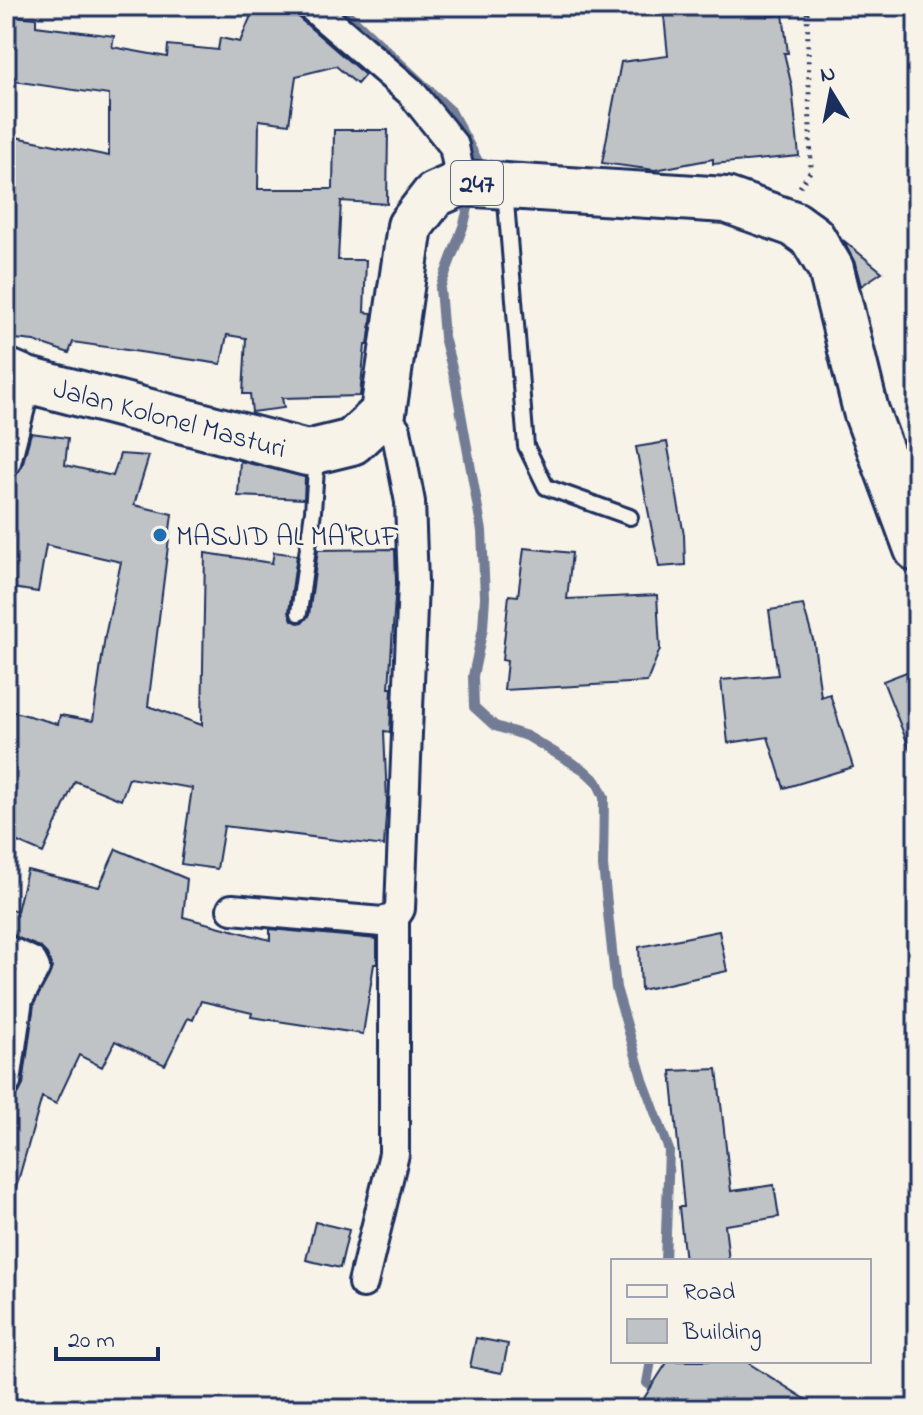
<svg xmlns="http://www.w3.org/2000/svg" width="923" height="1415" viewBox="0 0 923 1415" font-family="'Indie Flower',sans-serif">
  <rect width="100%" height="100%" fill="#f7f3e8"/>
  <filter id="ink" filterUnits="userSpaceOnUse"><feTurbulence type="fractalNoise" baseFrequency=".0125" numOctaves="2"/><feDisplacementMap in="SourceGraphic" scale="16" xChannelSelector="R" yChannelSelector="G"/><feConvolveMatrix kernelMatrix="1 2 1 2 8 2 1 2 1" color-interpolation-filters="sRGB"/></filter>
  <g filter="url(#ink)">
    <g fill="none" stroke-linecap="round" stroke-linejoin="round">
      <!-- stream -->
      <path stroke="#727c95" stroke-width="10" d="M339,6L451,111L479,163L476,172
        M471,196L464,224L440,288L444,337L455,380L482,531L485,597L483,628L473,676L474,707L495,726L527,736L584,770L597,782L604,797L603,866L616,988L643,1080L669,1150L665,1261
        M651,1361L647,1383L660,1392"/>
    </g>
    <!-- building -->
    <path fill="#c0c3c5" stroke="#1b2f5e" stroke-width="2" d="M255,6L295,7L300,19L365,75L357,84L336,66L296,76L289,124L259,120L258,189H333L334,130H388L387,204L341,201L338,260H366L364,312L372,313L368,345H365L360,396L282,398L284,408L252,412L250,394H243L246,338L227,335L221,364L73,342L69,353L34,341L6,338V135L109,156V95L6,80V15L36,18V26L114,36L112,47L167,57L168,45L218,50L220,38L240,42Z
      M663,6H767L768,16L783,14L788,53H784L792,87L799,156L713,164V159L655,170L602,163L621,62L668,56Z
      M843,240L882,272L861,286L855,263Z
      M31,433L68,438L65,465L113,476L120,454L149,456L134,505L172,514L148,706L202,725L205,553L272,563L274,552L297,555L289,612L292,620L298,623L303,622L309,615L318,550L395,549L396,583L389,688H392L390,732L384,731L387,801L384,846L224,826L217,869L181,864L192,788L129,778L121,800L75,781L43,853L6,837V727L11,711L58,724L60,715L93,721L105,636L121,562L46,545L38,592L6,587L8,493L11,494L13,477L22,466Z
      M667,442L684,535L685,565L659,567L636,447Z
      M240,461L305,477L304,499L238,496Z
      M524,548L572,553L567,599L657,595L660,649L647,682L504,690L507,661L502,660L509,595L518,596Z
      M803,605L814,643L821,697L830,694L853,767L784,788L768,737L728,743L721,680L778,675L769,610Z
      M917,668V762H915L883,681Z
      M116,849L187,879L183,917L270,940V929L377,939V964H374L363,1034L251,1017L252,1013L201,1001L193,1020L188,1018L165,1065L115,1041L102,1067L79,1055L56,1104L42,1097L14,1195L6,1194V1099L19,1093L23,1085L34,1004L52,968L47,954L40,947L6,933V908L17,911L27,870L99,887Z
      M719,931L727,971L641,990L639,947Z
      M717,1069L731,1191L774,1185L779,1217L725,1225L729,1261H685L679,1207H684L671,1071Z
      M315,1222L349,1230L340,1268L306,1260Z
      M476,1338L508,1344L502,1373L470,1367Z
      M668,1361H745L821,1409H637Z"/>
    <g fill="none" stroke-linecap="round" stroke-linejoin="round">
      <defs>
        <path id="service" d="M505,190L526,446L546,487L630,517
          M299,613L313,511L317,455"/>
        <path id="minor" d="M311,6L411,92L454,146L461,183
          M6,462L27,380
          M232,909L382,922L394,918L400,909L413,583L410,502L396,430L383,413
          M6,950L32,962L35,968L18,999L6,1082
          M363,1283L394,1154V918"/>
        <path id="primary" d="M6,371L27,380L307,453L352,442L383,413L410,226L434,195L461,183L726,200L794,224L812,237L831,269L866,411L917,549"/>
      </defs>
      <!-- service casing -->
      <use href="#service" stroke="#1b2f5e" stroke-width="20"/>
      <!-- minor casing -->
      <use href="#minor" stroke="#1b2f5e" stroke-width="34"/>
      <!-- primary casing -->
      <use href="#primary" stroke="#1b2f5e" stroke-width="50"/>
      <!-- path -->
      <path stroke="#1b2f5e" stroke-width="5" stroke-dasharray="2 6" stroke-linecap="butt" d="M800,187L811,170L807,6"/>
      <!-- service -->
      <use href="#service" stroke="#f7f3e8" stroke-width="14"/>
      <!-- minor -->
      <use href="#minor" stroke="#f7f3e8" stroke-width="28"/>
      <!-- primary -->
      <use href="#primary" stroke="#f7f3e8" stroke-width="44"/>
    </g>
  </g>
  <!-- markers -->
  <circle fill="#1f6fb2" stroke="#f7f3e8" stroke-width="3" cx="160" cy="535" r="8"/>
  <g text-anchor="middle" stroke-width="6" stroke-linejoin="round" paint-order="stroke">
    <!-- shield labels -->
    <rect fill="#f7f3e8" stroke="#5d6a87" stroke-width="2" x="451" y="161" width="52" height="44" rx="6"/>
    <g font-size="26" font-weight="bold" fill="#1b2f5e">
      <text x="477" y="192">247</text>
    </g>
    <!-- street labels -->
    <g font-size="28" fill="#1b2f5e" stroke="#f7f3e8">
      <text transform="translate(170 417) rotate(15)" y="10">Jalan Kolonel Masturi</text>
    </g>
    <!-- poi labels -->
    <g font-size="28" fill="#1b2f5e" stroke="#f7f3e8" text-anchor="start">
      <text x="176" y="545">MASJID AL MA'RUF</text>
    </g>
  </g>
  <!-- margin -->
  <rect width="923" height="1415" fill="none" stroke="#f7f3e8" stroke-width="32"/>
  <rect x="16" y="16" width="891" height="1383" fill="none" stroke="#1b2f5e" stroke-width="3" filter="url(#ink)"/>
  <!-- legend -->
  <rect x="611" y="1259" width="260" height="104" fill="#f7f3e8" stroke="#9fa5b1" stroke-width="2"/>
  <rect x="627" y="1285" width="40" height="12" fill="#f7f3e8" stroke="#9fa5b1" stroke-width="2"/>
  <text x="683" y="1299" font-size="24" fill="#1b2f5e">Road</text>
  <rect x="627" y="1319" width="40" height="24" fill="#c0c3c5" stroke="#9fa5b1" stroke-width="2"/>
  <text x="683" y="1339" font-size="24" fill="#1b2f5e">Building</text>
  <!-- north arrow -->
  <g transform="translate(831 92) rotate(350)" stroke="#f7f3e8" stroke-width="6" paint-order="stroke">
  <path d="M0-6L14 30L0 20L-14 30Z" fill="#1b2f5e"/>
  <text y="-12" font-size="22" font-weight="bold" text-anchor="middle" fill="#1b2f5e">N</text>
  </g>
  <!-- scale -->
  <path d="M56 1347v12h102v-12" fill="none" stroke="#1b2f5e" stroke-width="4"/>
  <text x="68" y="1347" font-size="24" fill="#1b2f5e" stroke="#f7f3e8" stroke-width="6" paint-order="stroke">20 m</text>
</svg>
